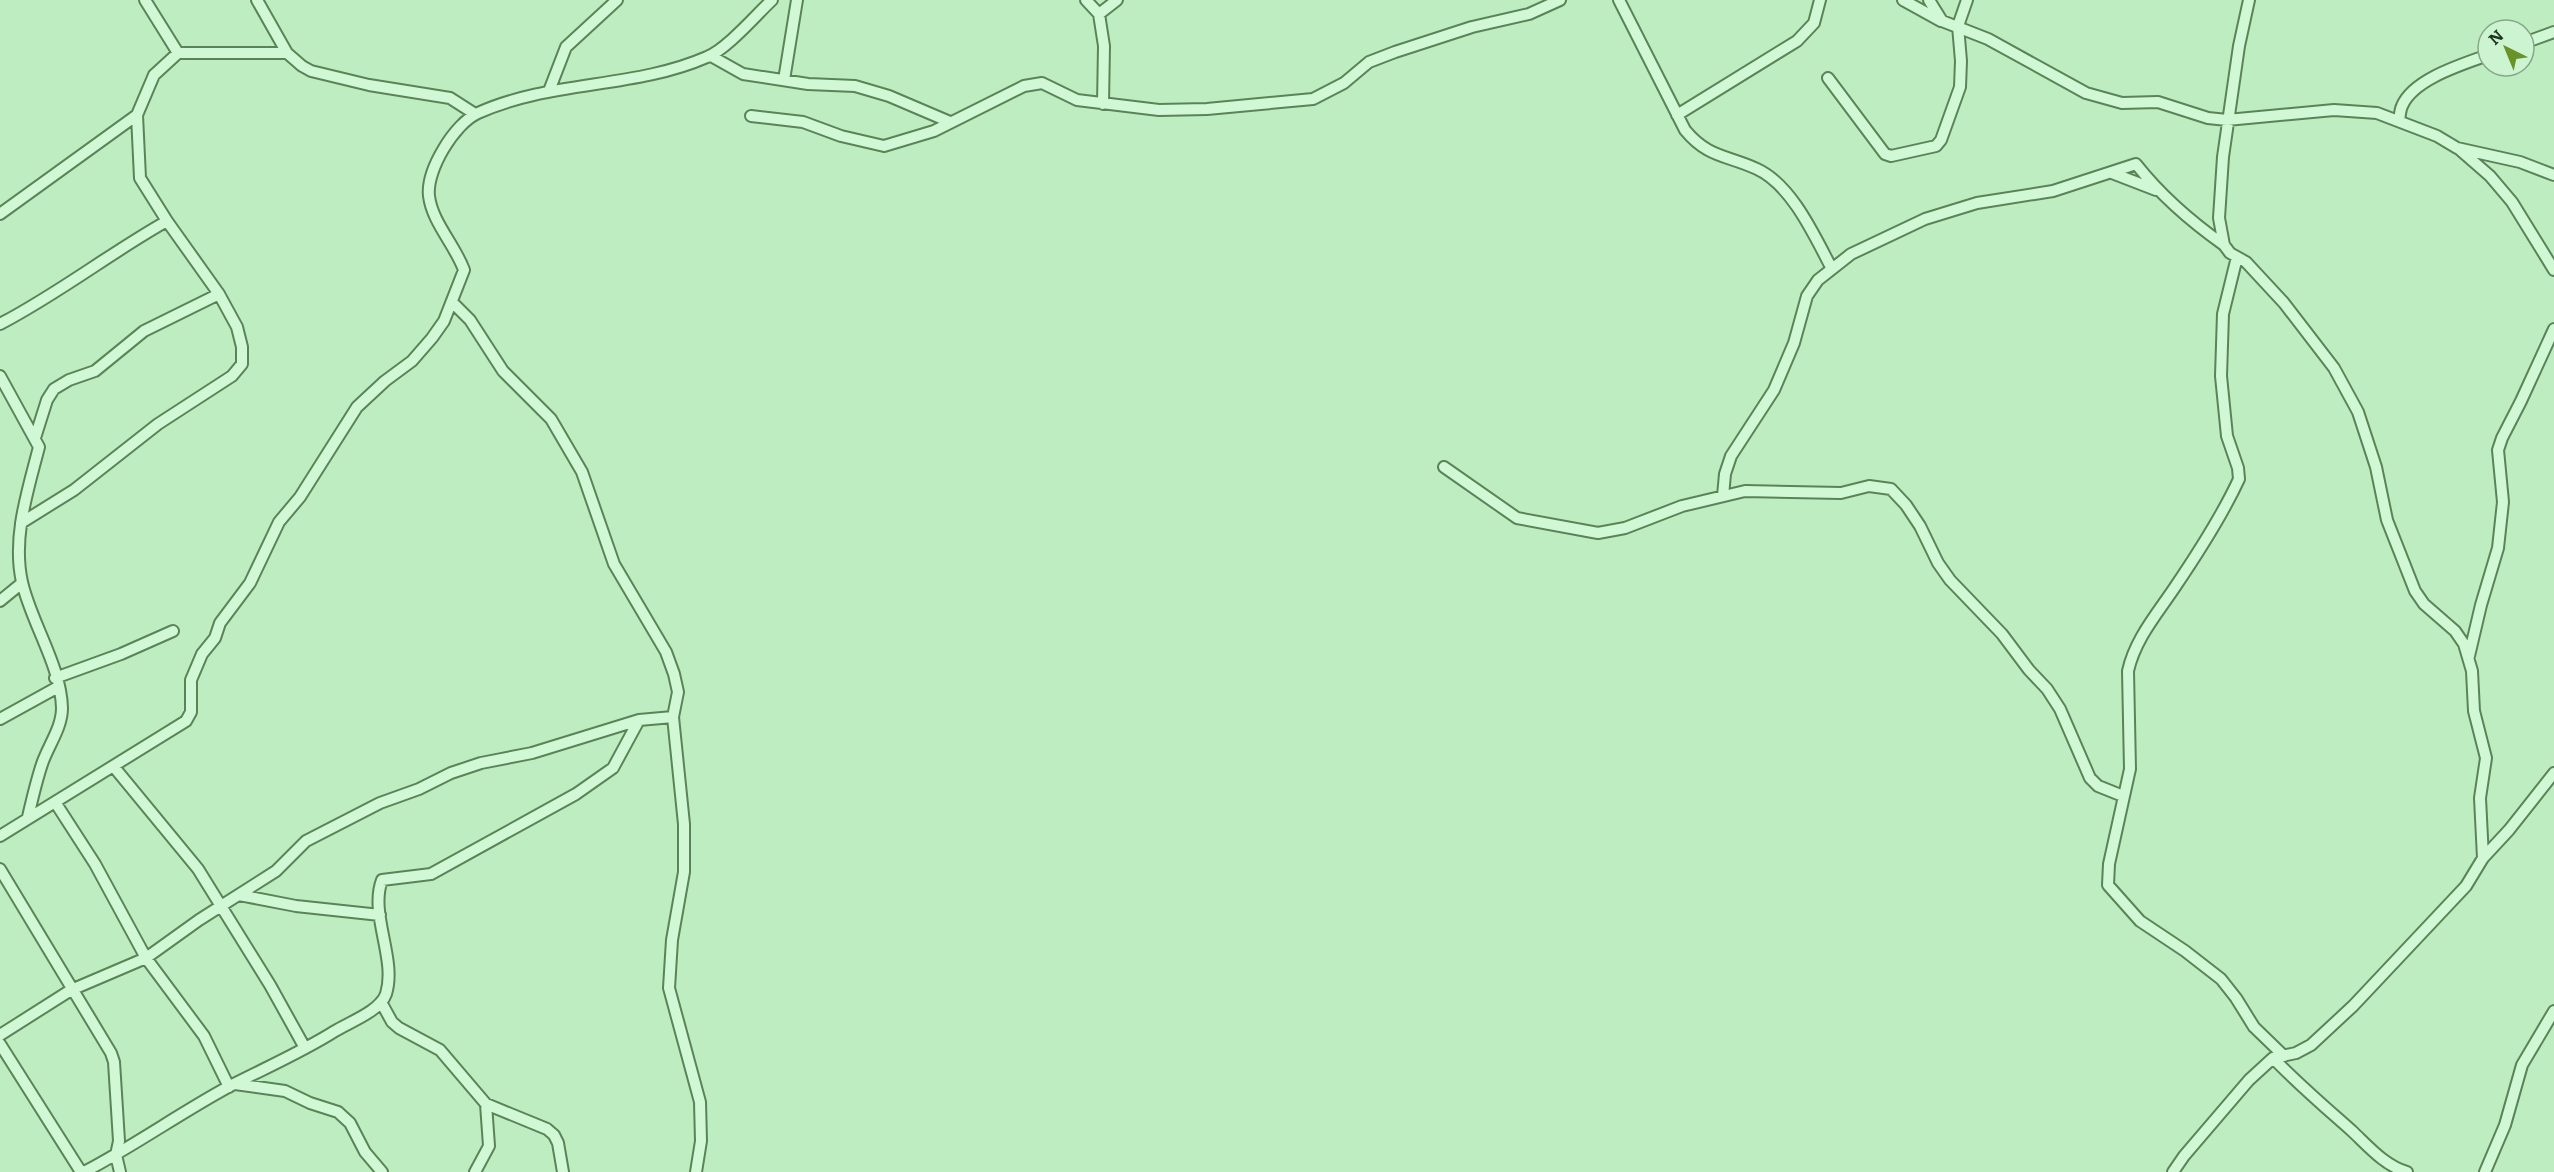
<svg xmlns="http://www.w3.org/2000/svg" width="2554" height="1172" viewBox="0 0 2554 1172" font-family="Literata,serif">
  <rect width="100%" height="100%" fill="#beedc2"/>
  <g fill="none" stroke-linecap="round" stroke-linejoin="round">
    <defs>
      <path id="minor" d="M145,0L178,53H287L302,66L311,71L369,85L450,98L475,114
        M257,0L287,53
        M1086,0L1099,14L1104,46L1103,104
        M1619,0L1685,130C1708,158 1727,155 1757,169C1792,185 1815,237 1832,269
        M1903,0L1941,21
        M1929,0L1942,21L1988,39L2086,93L2122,103L2158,102L2208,118L2227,120L2334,110L2377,113L2437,136L2457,148L2520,162L2554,175
        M1099,14L1117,0
        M2524,43L2554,32
        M711,56L743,74L808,84L855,86L889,96L950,122
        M1828,78L1885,154L1891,156L1936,146L1941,140L1960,87L1961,61L1958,26L1967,0
        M784,80L797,0
        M549,91L566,47L617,0
        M1677,115L1797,41L1814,23L1820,0
        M751,116L803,122L841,136L884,146L934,131L1024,86L1042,83L1077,100L1159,110L1207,109L1313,99L1344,83L1369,62L1395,52L1472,27L1529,14L1560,0
        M2399,120C2400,116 2400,110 2402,106C2413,79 2463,64 2488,55
        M2459,149L2490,176L2512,202L2554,270
        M2112,173L2156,190
        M0,214L137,115L154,75L178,53
        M2237,257L2223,314L2221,376L2227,436L2238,468L2239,479C2222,516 2198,553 2175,587C2157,614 2135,639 2128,671L2130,769L2109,864L2108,885L2140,921L2185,951L2221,979L2236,998L2254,1027L2284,1056
        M452,302L470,320L503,371L551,419L582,472L614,564L666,652L674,674L678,692L673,717L684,824V872L672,940L669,988L700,1102L701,1141L696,1172
        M0,324C58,294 110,253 167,221L140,178L137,115
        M0,376L39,447C28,490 12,537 22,582C31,622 61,666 62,708C62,728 48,746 42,764C36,782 32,800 28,817
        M35,438L47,400L54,389L69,380L95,371L144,331L219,294
        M1444,467L1517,518L1598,533L1625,528L1682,506L1745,491L1841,493L1869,486L1891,489L1906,505L1920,526L1938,563L1950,580L2002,634L2029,670L2047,689L2060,709L2090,778L2098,786L2123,796
        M1723,496L1725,474L1731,456L1774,390L1794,343L1807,296L1818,280L1832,269L1851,254L1925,219L1977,203L2053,191L2136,164C2162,197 2190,221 2224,245
        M21,523L74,490L158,424L232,376L242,364V347L237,327L219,294L167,221
        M0,601L22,583
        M2469,656L2481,605L2498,548L2503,502L2498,450L2502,438L2521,401L2554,329
        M55,678L121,654L173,631
        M0,719L58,687
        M114,767L198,869L270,985L305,1048
        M55,802L95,864L146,958L204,1036L229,1087
        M0,836L186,721L191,712V680L202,654L215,638L220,623L250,583L279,522L300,497L357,407L385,381L412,361L432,338L444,321L464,270C455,245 432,222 429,196C426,170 455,123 478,113C551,80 634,89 707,57C727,49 756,15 772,0
        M2483,858L2509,830L2554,773
        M0,869L111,1053L114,1062L119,1141L116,1155L120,1172
        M239,895L296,906L380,915
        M381,1002L392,1022L399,1028L440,1050L486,1104L489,1146L475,1172
        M0,1035L71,990L146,958L199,920L276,871L306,841L380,803L419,789L451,773L481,763L532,753L639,720L673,717
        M0,1044L81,1172
        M2273,1058C2298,1084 2325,1107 2352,1131C2368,1146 2385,1166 2407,1172
        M235,1084L285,1091L310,1103L338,1112L350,1123L365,1152L382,1172
        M486,1104L547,1129L554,1135L558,1143L563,1172
        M84,1172C134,1146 180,1113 230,1086C265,1068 302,1052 335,1031C350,1022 380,1011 386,994C397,959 369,914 382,880L431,874L576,794L613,768L639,720
        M2173,1172L2184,1156L2249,1080L2273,1058L2296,1053L2311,1045L2353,1006L2466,886L2483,858L2480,798L2486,758L2474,711L2472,671L2464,644L2455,631L2424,604L2415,591L2387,520L2376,467L2358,412L2334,368L2284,303L2246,262L2230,253L2224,245L2219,218L2223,157L2239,46L2249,0
        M2485,1172L2505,1125L2522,1065L2554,1011"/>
    </defs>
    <!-- minor casing -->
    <use href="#minor" stroke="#5a8457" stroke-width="14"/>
    <!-- minor -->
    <use href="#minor" stroke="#d1f8d4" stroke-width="10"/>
  </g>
  <!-- north arrow -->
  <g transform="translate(2506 48) rotate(317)"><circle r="28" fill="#cdf4d1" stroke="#87a789" stroke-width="1.5"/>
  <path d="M0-4.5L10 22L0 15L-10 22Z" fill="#699228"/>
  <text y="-9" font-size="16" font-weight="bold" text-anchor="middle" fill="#1f341c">N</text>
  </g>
</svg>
